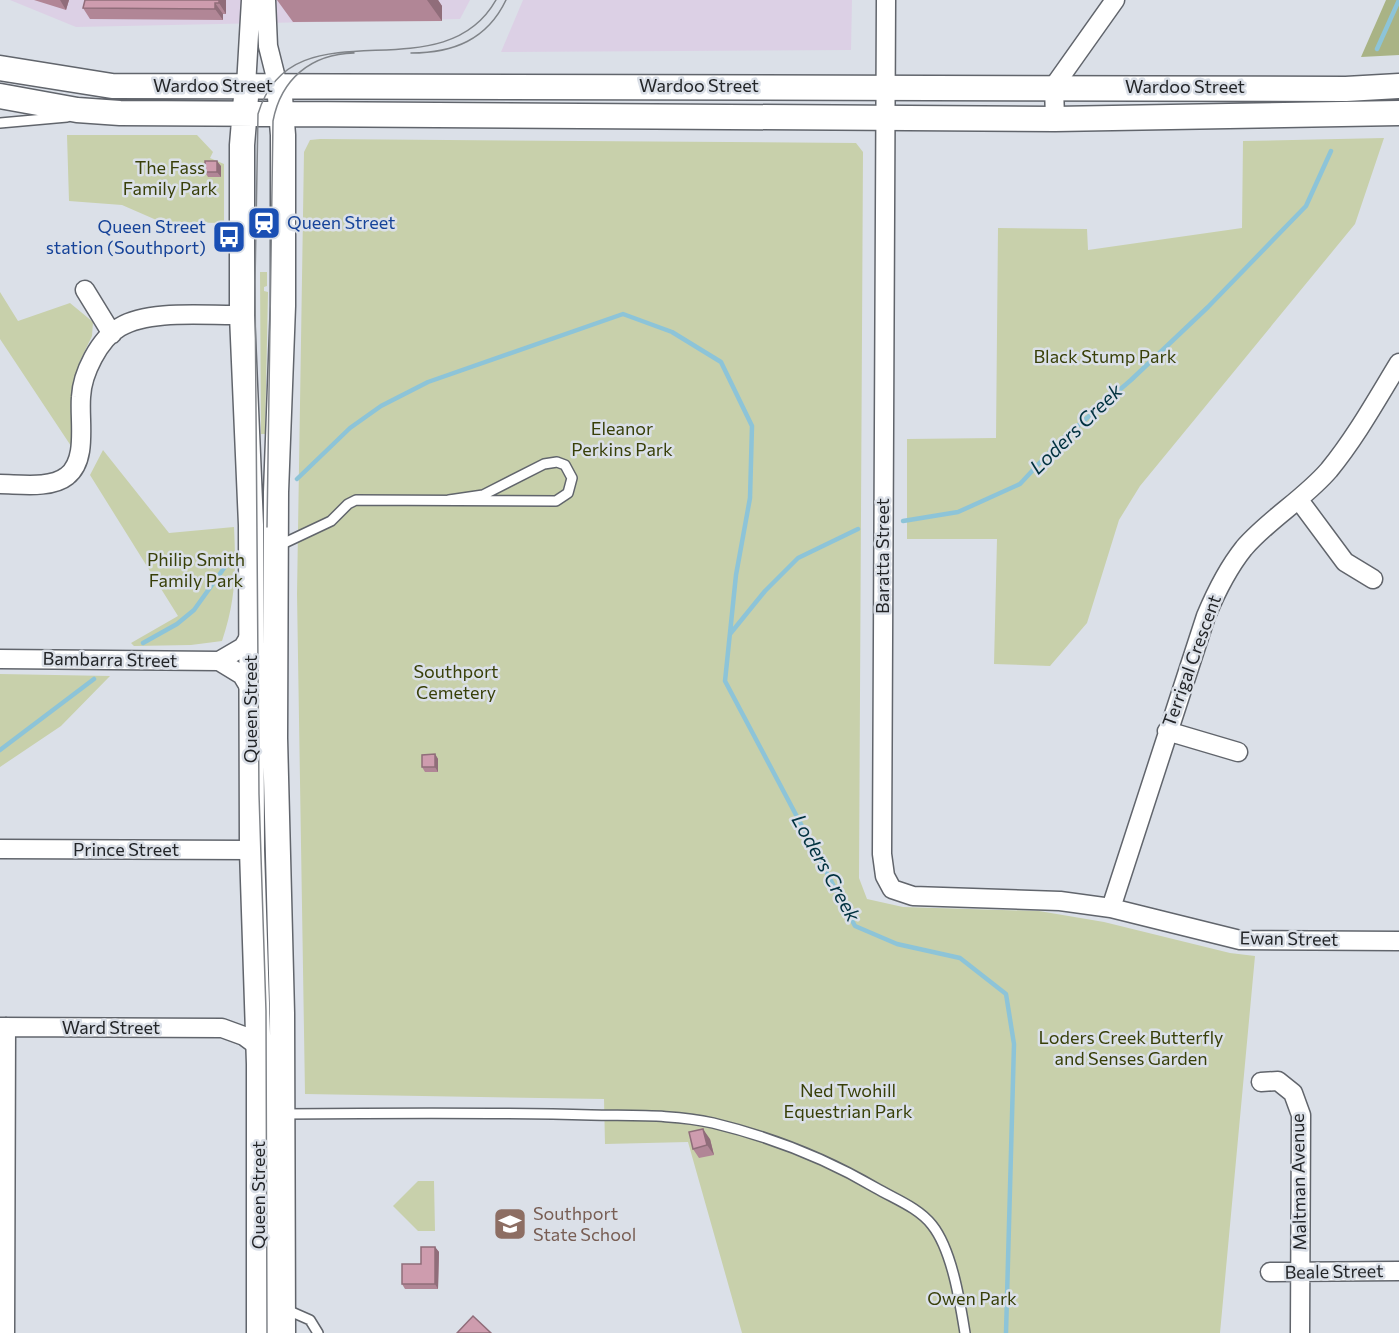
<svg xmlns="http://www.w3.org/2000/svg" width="1399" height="1333" viewBox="0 0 1399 1333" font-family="Commissioner,sans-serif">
  <rect width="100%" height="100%" fill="#dbe0e8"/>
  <!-- industrial -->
  <path fill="#dcd0e5" d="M10,0H470L460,19L76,27Z
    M523,0H852L851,50L501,52Z"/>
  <!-- green -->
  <path fill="#c8d0ab" d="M67,135H197L213,152L210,158L224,164V223L161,222L122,205L69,201Z
    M1384,138L1355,224L1140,486L1119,520L1087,623L1050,666L994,664L997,539H907V439L996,438L998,228L1087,229L1088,250L1242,228L1243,141Z
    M320,139L856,143L863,152L859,878L867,899L903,907L1039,911L1104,922L1230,953L1255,956L1220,1333H742L688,1142L605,1144L604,1099L305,1094L297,594L304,152L310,140Z
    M260,272H267V286L264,287V291L268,292L265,434H261Z
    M0,292L18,321L70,303L93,322L92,336L79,363L71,446L0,339Z
    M103,450L169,533L234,527C236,571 236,599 222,641L191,645L134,646L131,643L178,616L90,475Z
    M0,674L110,676L61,726L0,767Z
    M418,1181H434L435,1231H418L393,1206Z"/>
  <!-- forest -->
  <path fill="#a9b385" d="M1386,0H1399V55L1361,57Z"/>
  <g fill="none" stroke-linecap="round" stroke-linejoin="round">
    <!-- stream -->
    <path stroke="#8dc4d8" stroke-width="4.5" d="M1377,49L1399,0
      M297,479L350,428L381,406L428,382L623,314L672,332L721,362L752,426L750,498L736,575L725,681L855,926L897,944L960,958L1006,994L1014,1044L1006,1333
      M903,521L958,512L1020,484L1059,442L1131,380L1208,307L1306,206L1331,151
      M730,634L765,591L798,558L858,529
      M143,643L177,624L194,610L232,557
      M0,750L94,679"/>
    <defs>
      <path id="lane" d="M0,123L67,117
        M278,546L331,521L348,504L356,500L556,501L568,493L572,478L565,465L557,462L544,464L483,495L449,500
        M283,1114C386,1113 489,1112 591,1115C631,1116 674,1114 713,1123C771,1137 825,1158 876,1188C895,1199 919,1208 932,1225C952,1250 960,1302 965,1333
        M285,1309L310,1320L318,1333"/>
      <path id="street" d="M266,0L268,46L278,86
        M886,0L882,854L885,876L892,889L913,896L1060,901L1111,908L1240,940L1399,941
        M246,86L251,0
        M1055,119L1054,86L1115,0
        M85,290L112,334
        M0,484C19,484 51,489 67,476C88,460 79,421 81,397C82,374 99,339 120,327C150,309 208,316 242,315
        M1299,500L1345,562L1373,579
        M0,659L219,661L242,675L251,690
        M219,661L243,647L251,634
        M1167,731L1238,752
        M0,849L252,850
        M1111,908L1206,616C1216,592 1228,568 1244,548C1269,519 1304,499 1329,470C1356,437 1377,399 1399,363
        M0,1027L222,1028L244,1036L259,1047
        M1261,1082L1278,1081L1293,1093L1301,1115L1300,1333
        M1270,1272L1399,1271
        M5,1333L6,1027"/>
      <path id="secondary" d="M0,68L112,86L1346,89L1399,86
        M0,96L77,110L120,113L1055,119L1399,113
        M246,97L242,145V315L251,525L252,850L259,1064V1333
        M280,97L283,135V306L276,492L275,738L282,1013L283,1333"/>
    </defs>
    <!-- lane casing -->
    <use href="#lane" stroke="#61656c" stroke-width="12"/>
    <!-- street casing -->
    <use href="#street" stroke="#61656c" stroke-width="21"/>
    <!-- secondary casing -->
    <use href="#secondary" stroke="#61656c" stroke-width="27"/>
    <!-- lane -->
    <use href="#lane" stroke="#fff" stroke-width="9"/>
    <!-- street -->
    <use href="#street" stroke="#fff" stroke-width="18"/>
    <!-- secondary -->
    <use href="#secondary" stroke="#fff" stroke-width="24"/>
    <!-- tram -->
    <path stroke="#808489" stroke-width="1.5" d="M411,53C453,53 487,40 506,0
      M267,527L273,121C281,79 311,54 354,53
      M267,1333L266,1011L259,794L255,282L258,114C292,0 441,97 496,0"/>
  </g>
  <!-- wall -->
  <path fill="#b18696" d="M34,0H69L66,10Z
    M85,0H226V14H223V20L90,19L83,8Z
    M277,0H438L442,6V21L293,22Z
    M221,166V177H208L205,172Z
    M435,754L438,759V772H425L422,767Z
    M710,1139L714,1155L699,1158L693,1149Z
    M435,1247L439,1252L438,1289H405L402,1284Z"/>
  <!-- shaded-wall -->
  <path fill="#906d7a" d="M60,0H69L66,10Z
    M219,0H226V14L219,3Z
    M427,0H438L442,6V21Z
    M215,3L223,14V20L215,9Z
    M217,161L221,166V177L217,172Z
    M435,754L438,759V772L435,767Z
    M703,1129L710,1139L714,1155L707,1145Z
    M435,1247L439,1252L438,1289L435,1284Z"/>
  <!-- building -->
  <path fill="#ce9cae" stroke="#906d7a" stroke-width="1.5" d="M85,0H219V3H215V9L83,8Z
    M205,161H217V172H205Z
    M435,754V767H422V755Z
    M703,1129L707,1145L693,1149L689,1132Z
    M421,1247H435V1284H402V1264H421Z
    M473,1316L491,1333H457Z"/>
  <!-- icons -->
  <defs>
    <symbol id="station-square" viewBox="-11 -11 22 22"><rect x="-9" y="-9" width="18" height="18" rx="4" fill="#1a4fb4" stroke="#dbe0e8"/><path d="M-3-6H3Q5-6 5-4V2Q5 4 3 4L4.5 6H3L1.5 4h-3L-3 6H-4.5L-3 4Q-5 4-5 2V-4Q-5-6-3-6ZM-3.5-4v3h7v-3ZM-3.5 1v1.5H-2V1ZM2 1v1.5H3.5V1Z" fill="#fff"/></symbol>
    <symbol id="bus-square" viewBox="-11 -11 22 22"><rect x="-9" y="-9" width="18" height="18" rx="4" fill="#1a4fb4" stroke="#dbe0e8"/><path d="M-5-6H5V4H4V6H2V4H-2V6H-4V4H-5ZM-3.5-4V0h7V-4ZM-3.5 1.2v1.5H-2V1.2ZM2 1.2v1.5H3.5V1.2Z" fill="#fff"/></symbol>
    <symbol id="school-square" viewBox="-11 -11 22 22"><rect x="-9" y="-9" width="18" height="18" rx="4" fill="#8d6e63" stroke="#dbe0e8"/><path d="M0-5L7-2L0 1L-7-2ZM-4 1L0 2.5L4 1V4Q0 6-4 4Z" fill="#fff"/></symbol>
  </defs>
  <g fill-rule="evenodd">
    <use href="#station-square" x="245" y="204" width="38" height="38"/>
    <use href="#bus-square" x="210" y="218" width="38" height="38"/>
    <use href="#school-square" x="491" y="1205" width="38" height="38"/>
  </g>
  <g text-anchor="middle" stroke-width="5" stroke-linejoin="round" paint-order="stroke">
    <!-- street labels -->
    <g font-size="18" fill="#232528" stroke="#dbe0e8">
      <text x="213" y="92">Wardoo Street</text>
      <text x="699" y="92">Wardoo Street</text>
      <text x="1185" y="93">Wardoo Street</text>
      <text transform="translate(883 556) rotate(-90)" y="6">Baratta Street</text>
      <text transform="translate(110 660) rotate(1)" y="6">Bambarra Street</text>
      <text transform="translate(1192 661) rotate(-70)" y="6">Terrigal Crescent</text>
      <text transform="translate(251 709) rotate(-90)" y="6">Queen Street</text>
      <text x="126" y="856">Prince Street</text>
      <text transform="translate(1289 939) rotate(1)" y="6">Ewan Street</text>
      <text x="111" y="1034">Ward Street</text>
      <text transform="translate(1299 1182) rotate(-91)" y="6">Maltman Avenue</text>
      <text transform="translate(259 1195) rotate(-90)" y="6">Queen Street</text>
      <text transform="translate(1334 1272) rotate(-1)" y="6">Beale Street</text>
    </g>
    <!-- park labels -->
    <g font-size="18" fill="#383f08" stroke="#dbe0e8">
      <text x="170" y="174">The Fass<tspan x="170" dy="21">Family Park</tspan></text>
      <text x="1105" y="363">Black Stump Park</text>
      <text x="622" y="435">Eleanor<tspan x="622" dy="21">Perkins Park</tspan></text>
      <text x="196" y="566">Philip Smith<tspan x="196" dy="21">Family Park</tspan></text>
      <text x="456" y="678">Southport<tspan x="456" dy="21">Cemetery</tspan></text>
      <text x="1131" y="1044">Loders Creek Butterfly<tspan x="1131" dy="21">and Senses Garden</tspan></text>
      <text x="848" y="1097">Ned Twohill<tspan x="848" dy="21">Equestrian Park</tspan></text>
      <text x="972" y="1305">Owen Park</text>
    </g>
    <!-- transit labels -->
    <g font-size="18" fill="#164399" stroke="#dbe0e8" text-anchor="start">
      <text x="287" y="229">Queen Street</text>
      <text x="206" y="233" text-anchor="end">Queen Street<tspan x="206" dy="21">station (Southport)</tspan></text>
    </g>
    <!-- education labels -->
    <g font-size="18" fill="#785e54" stroke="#dbe0e8" text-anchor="start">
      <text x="533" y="1220">Southport<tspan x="533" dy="21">State School</tspan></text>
    </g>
    <!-- water labels -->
    <g font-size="20" font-style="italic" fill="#00313f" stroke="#dbe0e8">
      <text transform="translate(1076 429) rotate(-44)" y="7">Loders Creek</text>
      <text transform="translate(826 868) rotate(61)" y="7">Loders Creek</text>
    </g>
  </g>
</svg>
